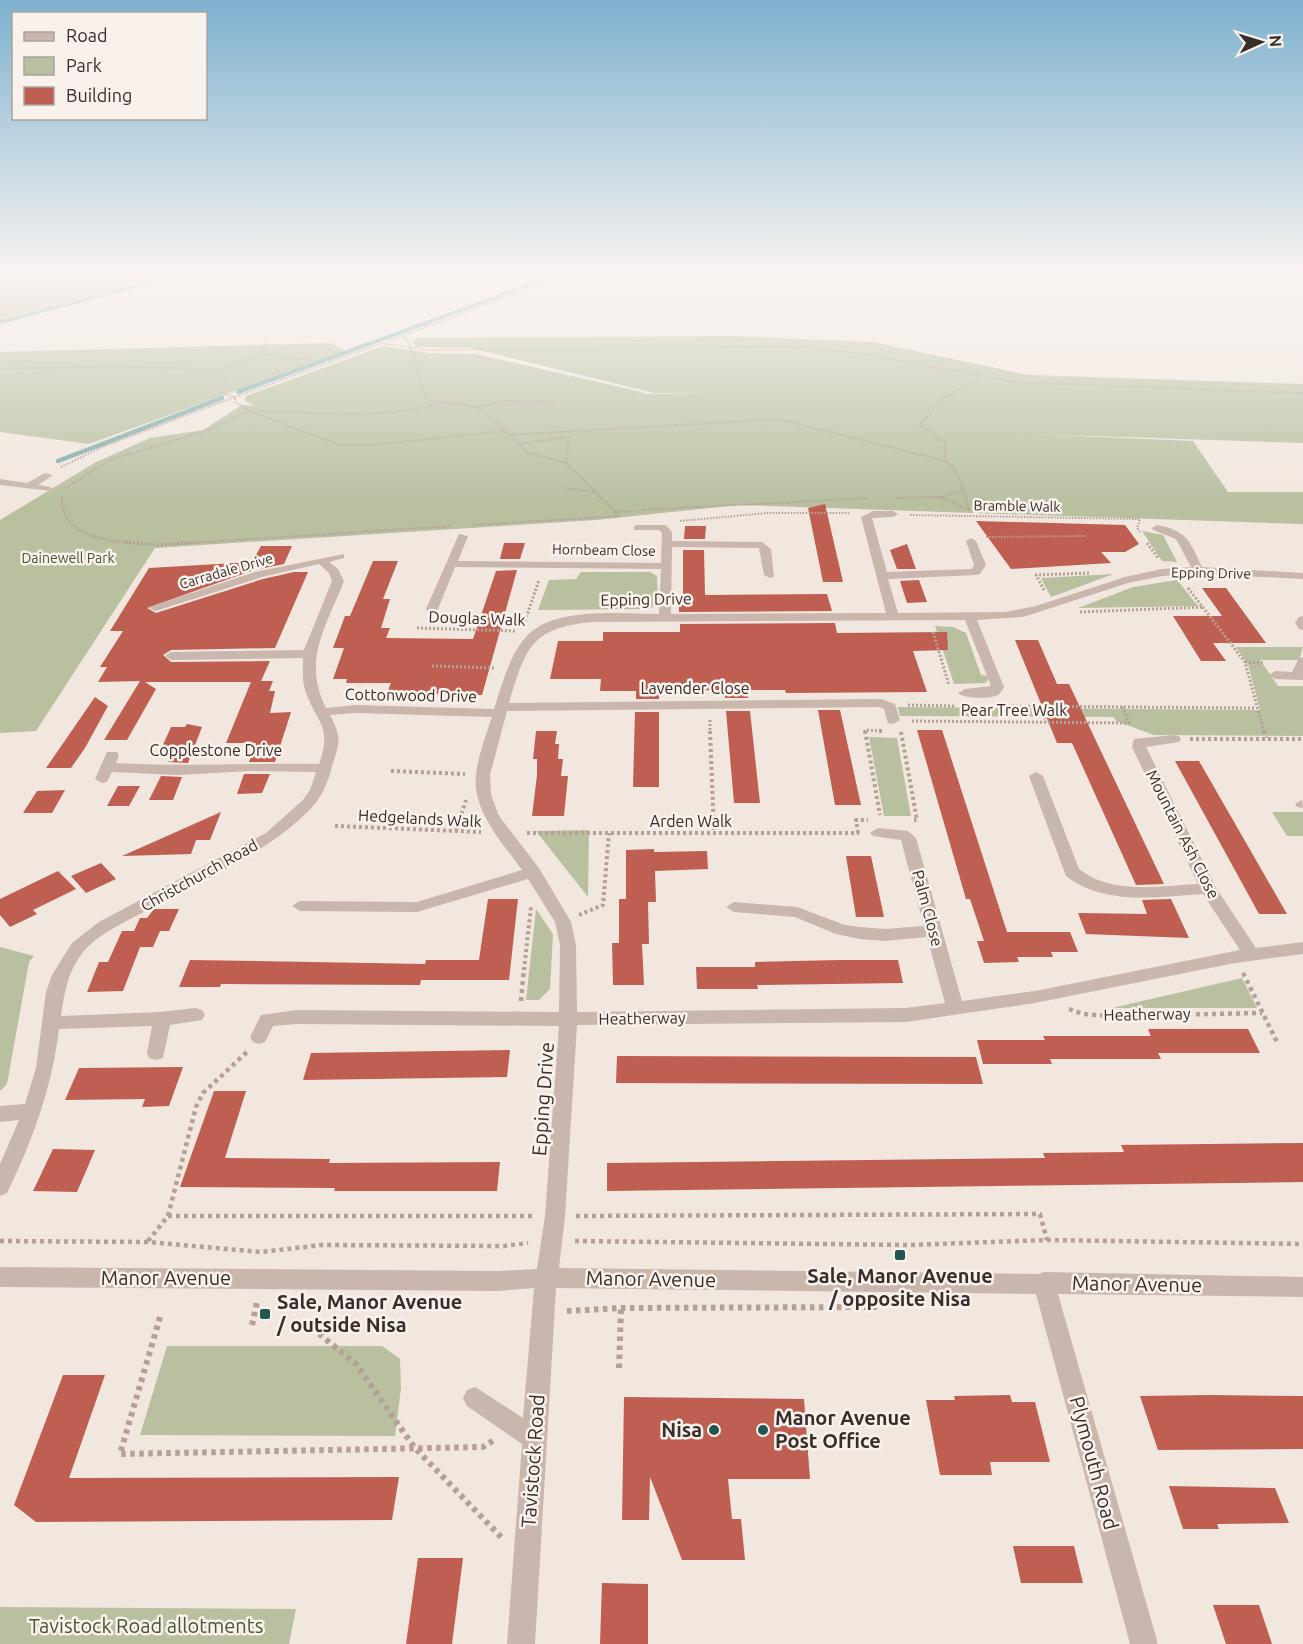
<svg xmlns="http://www.w3.org/2000/svg" width="1303" height="1644" viewBox="0 0 1303 1644" font-family="Ubuntu,sans-serif">
  <rect width="100%" height="100%" fill="#f1e7df"/>
  <!-- green -->
  <path fill="#b8c0a0" d="M0,275H154L160,277L0,319Z
    M735,336L873,342L1028,375L1303,384V443L1031,434L1193,441L1228,492H1303V524L738,505L596,520L155,548L36,731L0,733V520L96,462L150,438L203,430L242,405L255,406L245,401L246,396L383,346L429,353L476,354L646,393L635,394L712,393H654L470,348L415,347L413,343L417,338Z
    M331,343L346,351L89,444L0,432V352Z
    M1142,531L1163,535L1177,562L1162,561Z
    M581,572H650L657,576L658,603L649,609L538,610L549,580L576,579Z
    M1114,574L1051,597L1041,578Z
    M1177,580L1198,606L1078,608L1133,587Z
    M935,626L953,627L966,633L981,675L987,676L988,680L985,683L954,684Z
    M1236,647H1303L1299,660H1260L1278,686H1303V736L1154,735L1116,721L1114,717L900,716L898,707L1260,710L1248,664Z
    M869,737L897,738L911,816H884Z
    M1272,812H1303V836H1287Z
    M589,830L588,897L536,831Z
    M536,909L553,934L550,989L539,1000H526Z
    M0,947L34,956L29,962L7,1084L0,1091Z
    M1242,978L1257,1008H1112Z
    M167,1346H382L400,1359L401,1388L395,1436L140,1435Z
    M0,1607L296,1609L289,1644H0Z"/>
  <g fill="none" stroke-linecap="round" stroke-linejoin="round">
    <!-- stream-far1 -->
    <path stroke="#80ada9" stroke-width="4" d="M0,322L177,275
      M238,392L557,275"/>
    <!-- stream -->
    <path stroke="#80ada9" stroke-width="4.5" d="M58,461L222,398"/>
  </g>
  <!-- building -->
  <path fill="#be5f51" d="M825,504L843,582H823L808,508Z
    M976,521L1125,525L1139,544L1125,552H1101L1111,563L1011,569Z
    M685,526H706L705,539H684Z
    M504,543H525L520,559H500Z
    M907,544L916,569H897L890,550Z
    M261,546H292L284,564L254,570L147,608L156,613L263,579L294,572H308L275,648L171,650L163,655L171,662L270,661L261,681H273L269,691H275L270,713L291,712L275,762H249L256,743H226L251,682H145L156,689L127,740H104L140,681L98,682L107,667H100L123,631H110L149,568L252,562Z
    M683,550H704L705,595L827,594L832,611L679,612V595H683Z
    M373,561H398L383,599H390L381,628H390L386,638L473,639L496,571L517,570L482,695L387,693L391,683H346L347,679H333L344,648H333L345,616H350Z
    M919,580L927,602L907,603L900,581Z
    M1202,588H1226L1266,643H1213L1226,661H1201L1173,616H1222Z
    M835,623L837,633L947,632L948,650L913,651L927,692L786,693L785,690H748V698H725V690L659,691V699H636V691H600L601,679H550L558,641H603V632H680V624Z
    M1015,640H1038L1057,684H1069L1164,884L1136,885L1072,743H1057Z
    M95,697L108,706L85,748L71,768H46Z
    M818,710H840L861,805H835Z
    M726,711H750L760,803H734Z
    M635,712H659V787H633Z
    M187,724L202,727L188,763L168,762L175,747H162L171,727H185Z
    M917,730H942L1007,932H1070L1078,952H1051L1053,957H1017L1019,962L984,963L977,941H984L970,899H966Z
    M536,731H557L555,744H559L558,759H563L561,776H568L564,816H532L537,775V759H533Z
    M1175,761H1199L1287,914H1259Z
    M244,774H270L262,793L237,794Z
    M161,776L182,777L173,800H149Z
    M118,786H140L129,806H107Z
    M65,790L52,813H23L37,791Z
    M221,812L210,840H196L191,854L122,856Z
    M654,849V852L707,851L708,869L655,871L656,902H648L649,944H642L644,985H613L612,943H619V899H626V850Z
    M846,856H871L884,917H856Z
    M101,863L116,879L86,893L71,876Z
    M58,871L76,889L33,910L37,914L10,927L0,915V899Z
    M488,899H518L509,980H421L420,985L221,984L220,987H179L190,960L425,964L423,971L426,960H479Z
    M1171,899L1189,938L1086,934L1078,913L1147,914L1142,900Z
    M154,909H179L169,931H160L153,947H140L123,991L87,992L99,962H108L122,931H134L140,918H147Z
    M840,960H898L903,983L757,985L758,989H697L696,967H755V962Z
    M1148,1029H1248L1260,1053H1158L1161,1059H1050L1052,1064H983L977,1040H1045L1043,1036H1151L1152,1039Z
    M510,1050L507,1077L303,1080L311,1053Z
    M617,1056L976,1057L983,1084L616,1083Z
    M183,1067L169,1106L142,1107L145,1099L65,1100L79,1068Z
    M214,1091H246L225,1158L330,1159L329,1163L500,1162L497,1191H334L335,1188L180,1187Z
    M1303,1143V1182L607,1191V1163L1045,1158L1043,1153L1124,1152L1121,1145Z
    M53,1149L95,1150L77,1192L33,1191Z
    M63,1375H105L69,1478L399,1477L392,1520L36,1522L14,1505Z
    M1010,1395L1012,1402H1035L1050,1462H990L992,1475H940L926,1400H955L954,1396Z
    M1210,1395L1303,1396V1449L1158,1450L1140,1396Z
    M624,1397L804,1399L810,1479H728L732,1519H741L745,1560H682L650,1477L649,1520H622Z
    M1169,1486L1275,1488L1289,1523L1217,1524L1219,1529H1183Z
    M1013,1546H1074L1083,1583H1021Z
    M418,1558H463L452,1644H406Z
    M602,1583L648,1584V1644H600Z
    M1213,1605H1259L1272,1644H1226Z"/>
  <g fill="none" stroke-linecap="round" stroke-linejoin="round">
    <!-- path-far4 -->
    <path stroke="#b5a096" stroke-width="2" stroke-dasharray="1.5 1.5" stroke-linecap="butt" d="M1299,275L1303,277
      M0,314L155,275
      M404,337C420,355 416,380 428,401L468,405L484,411L528,453L566,463L619,516
      M388,341L568,275
      M258,354L319,361
      M0,369L114,366L221,370L226,383L221,389L223,394L235,397L382,343L425,350L802,347L865,354L1014,382L1303,393
      M221,370L258,354L266,342
      M477,407L503,401L554,402
      M250,411L339,445H372L503,431
      M254,411C310,412 383,420 437,404
      M509,435L778,419L945,461L953,467L964,490L941,497L969,510
      M518,444L569,437L566,463
      M945,461V442L920,425L941,400L980,377
      M61,467L102,447L235,397V402L250,411L208,430L110,460L64,489
      M565,488L595,492
      M964,490L969,510
      M62,496C60,537 107,541 139,544
      M897,498L941,497
      M642,510L868,498
      M615,512L634,511
      M910,515L1140,519L1137,528L1140,532
      M680,521L768,513H850
      M473,525L619,516
      M986,537L1086,536
      M175,544L451,526"/>
    <!-- path-far3 -->
    <path stroke="#b5a096" stroke-width="3" stroke-dasharray="2 2" stroke-linecap="butt" d="M125,542L157,545L198,542
      M1147,543L1159,559
      M1188,588L1245,662L1264,732
      M1044,590L1036,575L1090,573
      M1080,612L1204,607
      M525,621L539,580
      M417,628L516,631
      M933,632L949,685
      M1245,662L1265,663
      M432,666L494,668
      M908,705L955,706
      M1004,706L1255,708
      M1040,706L1046,722
      M1122,707L1129,722
      M710,720V732
      M912,721L1130,723
      M865,732V730L882,731"/>
    <!-- path-far2 -->
    <path stroke="#b5a096" stroke-width="4" stroke-dasharray="3 3" stroke-linecap="butt" d="M710,731L714,832
      M865,731L880,815
      M879,731H882
      M1264,731L1266,738
      M901,732L917,820H914
      M1190,739H1303
      M391,771L465,774
      M335,826L481,832
      M456,831L466,800
      M527,833H859
      M858,833L856,820H868
      M579,915L603,905L609,833
      M524,970L531,907"/>
    <!-- path-far1 -->
    <path stroke="#b5a096" stroke-width="4.5" stroke-dasharray="4 4" stroke-linecap="butt" d="M1243,973L1277,1042
      M521,1001L524,968
      M1069,1009L1083,1014L1110,1016L1262,1013
      M168,1216H533
      M576,1216L1040,1214L1047,1240
      M0,1241L148,1242L261,1252L322,1245L504,1246L528,1243
      M148,1241L168,1216L196,1107L203,1093L247,1052
      M575,1241L909,1245L1047,1240L1303,1244"/>
    <!-- path -->
    <path stroke="#b5a096" stroke-width="6" stroke-dasharray="4.5 4.5" stroke-linecap="butt" d="M567,1311L621,1308L877,1307
      M160,1317L120,1454L483,1447L494,1440
      M252,1325L257,1302
      M312,1328L356,1364L414,1447L502,1538
      M619,1368L621,1308"/>
    <!-- minor -->
    <path fill="#c9b6ac" fill-rule="evenodd" d="M45,473L53,475L38,485L51,487V491L0,485V479L27,483Z
      M873,511H893L898,514L893,517L872,518L887,572L972,569L974,565L966,541L971,538L976,541L986,565L980,574L976,575L888,579L898,613L1006,612L1036,606L1125,577L1162,569L1191,567L1176,539L1153,530L1152,528L1157,525C1187,530 1190,542 1202,567L1303,573V579L1203,574L1162,576L1128,583L1023,617L977,620L1004,687C1003,689 1000,694 998,695C990,699 965,699 958,693L965,689L991,686L965,620L592,622C531,628 526,647 509,703L881,699L895,704L900,720L893,724L888,723L884,709L879,707L507,711L490,775L491,795L499,816L539,868L571,922L576,945L577,1012L906,1008L945,1003L927,937L885,941L860,939L836,934L795,917L734,912L726,907L734,902L797,907L845,925L860,927L885,929L924,926L901,840L873,836L870,833L878,828L908,831L916,838L962,1001L1035,991L1240,950L1203,894C1158,897 1105,906 1066,876L1029,776L1036,772L1043,776L1079,869C1112,895 1158,886 1198,884L1132,747L1134,739L1174,735L1179,736L1181,739L1179,742L1146,747L1216,888L1256,948L1303,942V954L1235,963L1035,1003L906,1022L577,1025L565,1216L559,1268L1039,1274L1044,1272L1303,1277V1297L1058,1294L1158,1644H1130L1036,1294L556,1288L535,1644H507L522,1444L467,1406L463,1398L467,1390L475,1387L523,1418L534,1288L497,1291L0,1287V1267L497,1271L537,1269L545,1216L559,1026L297,1024L273,1026L265,1042L259,1044L253,1042L250,1037L261,1015L297,1010L559,1012L560,945L555,922L528,879L417,912L300,911L292,906L300,901L417,902L522,870C503,843 472,811 476,775C478,756 486,735 492,717L355,713L330,715C342,738 340,742 332,766C329,779 323,795 313,806C273,851 193,885 140,914C121,924 97,935 83,952C68,971 64,993 61,1016L160,1012L196,1008L202,1010L205,1015L202,1020L170,1025L163,1058L156,1060L149,1058L147,1053L152,1026L59,1029C52,1087 33,1140 7,1193L0,1196V1164L19,1120L0,1122V1106L25,1104L36,1068L46,992L52,975L72,943L99,922L266,833L303,800L310,790L316,772L250,771L178,775L112,772L107,782L102,783L95,779L107,752H117L119,755L116,763C184,767 251,763 319,764C333,725 316,723 305,690C302,680 303,669 303,658L171,660L165,656L171,652L304,650L332,581L329,573L319,564L262,577L159,610L155,611L149,607L255,572L344,554V558L329,562L338,569L344,581C326,627 302,660 326,708L355,705L494,709C502,685 509,656 526,637C553,606 622,614 659,614L661,569L455,567L438,609L436,612H428L426,609L459,534L468,536L458,561L661,563L662,533L659,530H634V526L638,525H666L672,532V541L762,542L771,549L774,577L770,578L764,575L759,548L672,547L671,614L886,613L861,517Z
      M1303,616V630L1299,629L1295,623L1299,617Z
      M1303,657V680L1275,679L1269,675L1275,671L1292,672L1299,658Z
      M1302,800L1303,808L1297,807L1295,804Z"/>
  </g>
  <!-- sky -->
  <linearGradient id="sky" x2="0" y2="1"><stop stop-color="#7eb1cf"/><stop offset="0.54" stop-color="#f9f4f1"/><stop offset="1" stop-color="#f9f4f1" stop-opacity="0"/></linearGradient>
  <rect width="1303" height="505" fill="url(#sky)"/>
  <!-- markers -->
  <g fill="#225654" stroke="#f9f1ec" stroke-width="2">
    <rect x="894" y="1249" width="12" height="12" rx="3"/>
    <rect x="259" y="1308" width="12" height="12" rx="3"/>
    <circle cx="714" cy="1430" r="6"/>
    <circle cx="763" cy="1430" r="6"/>
  </g>
  <g text-anchor="middle" stroke-width="5" stroke-linejoin="round" paint-order="stroke">
    <!-- far-street labels -->
    <g font-size="14" fill="#372d2a" stroke="#f9f1ec">
      <text transform="translate(1017 506) rotate(1)" y="5">Bramble Walk</text>
      <text transform="translate(604 550) rotate(1)" y="5">Hornbeam Close</text>
      <text transform="translate(226 571) rotate(-16)" y="5">Carradale Drive</text>
      <text transform="translate(1211 573) rotate(1)" y="5">Epping Drive</text>
    </g>
    <!-- far-park labels -->
    <g font-size="14" fill="#4b5430" stroke="#f9f1ec">
      <text x="68" y="563">Dainewell Park</text>
    </g>
    <!-- street labels -->
    <g font-size="16" fill="#372d2a" stroke="#f9f1ec">
      <text transform="translate(646 599) rotate(-1)" y="6">Epping Drive</text>
      <text transform="translate(477 618) rotate(2)" y="6">Douglas Walk</text>
      <text x="695" y="694">Lavender Close</text>
      <text transform="translate(411 695) rotate(1)" y="6">Cottonwood Drive</text>
      <text x="1014" y="716">Pear Tree Walk</text>
      <text x="216" y="756">Copplestone Drive</text>
      <text transform="translate(420 818) rotate(3)" y="6">Hedgelands Walk</text>
      <text x="691" y="827">Arden Walk</text>
      <text transform="translate(1183 834) rotate(63)" y="6">Mountain Ash Close</text>
      <text transform="translate(199 875) rotate(-29)" y="6">Christchurch Road</text>
      <text transform="translate(928 908) rotate(75)" y="6">Palm Close</text>
      <text transform="translate(1147 1014) rotate(-1)" y="6">Heatherway</text>
      <text transform="translate(642 1018) rotate(-1)" y="6">Heatherway</text>
    </g>
    <!-- near-street labels -->
    <g font-size="20" fill="#372d2a" stroke="#f9f1ec">
      <text transform="translate(543 1099) rotate(-86)" y="7">Epping Drive</text>
      <text x="166" y="1285">Manor Avenue</text>
      <text transform="translate(651 1279) rotate(1)" y="7">Manor Avenue</text>
      <text transform="translate(1137 1284) rotate(1)" y="7">Manor Avenue</text>
      <text transform="translate(533 1461) rotate(-86)" y="7">Tavistock Road</text>
      <text transform="translate(1094 1463) rotate(75)" y="7">Plymouth Road</text>
    </g>
    <!-- near-poi labels -->
    <g font-size="20" font-weight="bold" fill="#372d2a" stroke="#f9f1ec" text-anchor="start">
      <text x="900" y="1283" text-anchor="middle">Sale, Manor Avenue<tspan x="900" dy="23">/ opposite Nisa</tspan></text>
      <text x="277" y="1309">Sale, Manor Avenue<tspan x="277" dy="23">/ outside Nisa</tspan></text>
      <text x="775" y="1425">Manor Avenue<tspan x="775" dy="23">Post Office</tspan></text>
      <text x="702" y="1437" text-anchor="end">Nisa</text>
    </g>
    <!-- near-park labels -->
    <g font-size="20" fill="#4b5430" stroke="#f9f1ec">
      <text x="146" y="1633">Tavistock Road allotments</text>
    </g>
  </g>
  <!-- legend -->
  <rect x="12" y="12" width="195" height="108" fill="#f9f1ec" stroke="#aba39e" stroke-width="1.5"/>
  <rect x="24" y="32" width="30" height="9" fill="#c9b6ac" stroke="#aba39e" stroke-width="1.5"/>
  <text x="66" y="42" font-size="18" fill="#372d2a">Road</text>
  <rect x="24" y="57" width="30" height="18" fill="#b8c0a0" stroke="#aba39e" stroke-width="1.5"/>
  <text x="66" y="72" font-size="18" fill="#372d2a">Park</text>
  <rect x="24" y="87" width="30" height="18" fill="#be5f51" stroke="#aba39e" stroke-width="1.5"/>
  <text x="66" y="102" font-size="18" fill="#372d2a">Building</text>
  <!-- north arrow -->
  <g transform="translate(1261 42) rotate(86)" stroke="#f9f1ec" stroke-width="4.5" paint-order="stroke">
  <path d="M0-4.5L10 22L0 15L-10 22Z" fill="#372d2a"/>
  <text y="-9" font-size="16" font-weight="bold" text-anchor="middle" fill="#372d2a">N</text>
  </g>
</svg>
